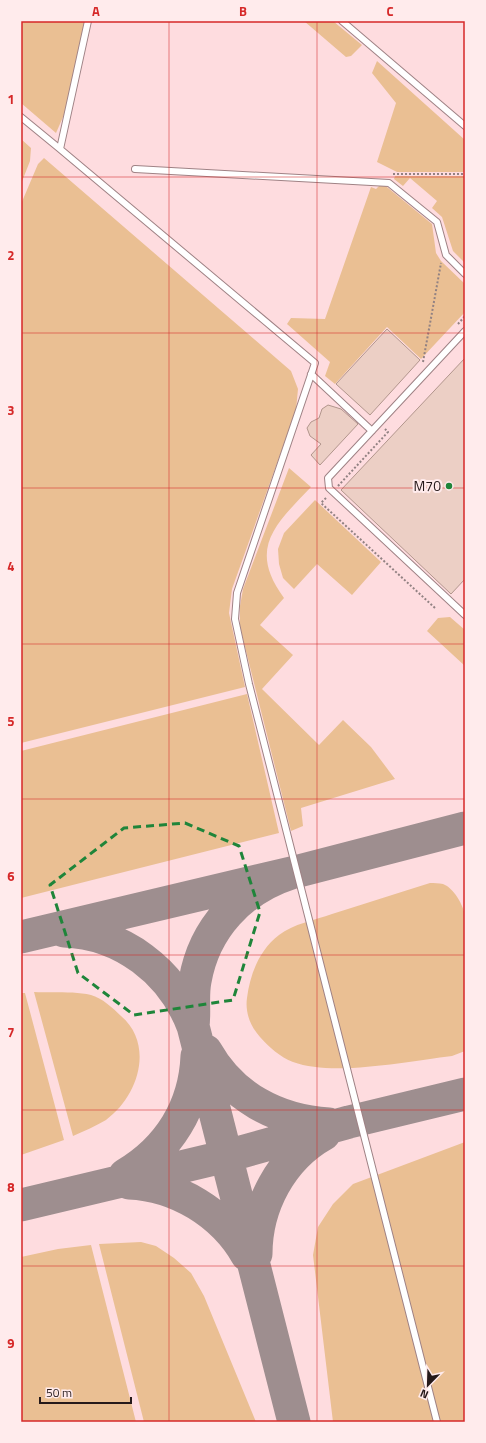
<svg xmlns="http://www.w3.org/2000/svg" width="486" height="1443" viewBox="0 0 486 1443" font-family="'Titillium Web',sans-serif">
  <rect width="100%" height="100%" fill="#ffebec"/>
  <!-- built -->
  <path fill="#fedcdf" d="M21,21H465V1422H21Z"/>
  <!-- green -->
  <path fill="#eabf93" d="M21,21H85L70,101L56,133L21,103Z
    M304,21H333L362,45L351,56L346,57Z
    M377,61L465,140V172H397L377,162L396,103L372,73Z
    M21,139L31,148L30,161L21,184Z
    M44,158L291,371L298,389L296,410L232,589L229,613L245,687L21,743V204L38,164Z
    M395,176H465V263L453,251L442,217L432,208L437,201L410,178L403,186L394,179Z
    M382,183L432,224L436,253L441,261L465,284V312L421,359L387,327L335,384L325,376L330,362L287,324L291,318L325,319L371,187L376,189Z
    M289,468L311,487C276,524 247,548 284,598L260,625L293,655L262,689L319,745L343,720L371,747L395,779L301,808L303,826L291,831L240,627V606L243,589Z
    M315,500L381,562L352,595L317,564L294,589L283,578L279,564L278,549L284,533Z
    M450,617L465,630V666L427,631L438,618Z
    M247,694L279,833L21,898V751Z
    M430,883C434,883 439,883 443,884C454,888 463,905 465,915V1051L452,1056C408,1061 334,1077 293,1062C280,1057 269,1047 260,1037C250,1026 245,1012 247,998C250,975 259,950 279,935C293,924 315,920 332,914C365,904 397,893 430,883Z
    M34,992C51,993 74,991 91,995C102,998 113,1008 121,1016C155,1045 138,1097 106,1120C96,1126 84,1131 73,1136Z
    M21,993H25L64,1140L21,1155Z
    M465,1142V1422H333L313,1255L318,1227L333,1204L353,1184Z
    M141,1242L156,1246L174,1258L191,1273L204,1296L256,1422H144L99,1244Z
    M91,1245L136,1422H21V1257L58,1249Z"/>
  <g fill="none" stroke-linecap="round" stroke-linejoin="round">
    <!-- taxiway -->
    <path stroke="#9e8e8f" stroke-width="33" d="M291,873C241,889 204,928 195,981C192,996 195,1011 193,1026L294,1422
      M64,931C122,933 172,971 193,1026
      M21,937L291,873L465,828
      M206,1051C232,1097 277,1121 329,1124
      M125,1175C169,1149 195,1107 197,1056
      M129,1183C177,1185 223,1213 247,1255
      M21,1205L227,1156L349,1122L465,1094
      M256,1254C256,1206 281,1158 324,1134"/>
  </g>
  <!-- building -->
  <path fill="#eccfc5" stroke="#b2968d" d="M387,329L420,360L370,415L336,384Z
    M465,358V579L451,594L341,490Z
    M328,405L341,409L358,424L320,465L311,455L321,444L310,436L307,428L311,422L319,418L322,409Z"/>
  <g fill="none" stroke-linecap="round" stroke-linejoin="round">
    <defs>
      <path id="lane" d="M88,21L60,149L315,363L237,593L235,619L249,684L437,1422
        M342,21L465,126
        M21,117L60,149
        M135,169L389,183L437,222L446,255L465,274
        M465,331L328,478L329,488L465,615
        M311,374L372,431"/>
    </defs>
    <!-- lane casing -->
    <use href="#lane" stroke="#9f8285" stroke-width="8"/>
    <!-- path -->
    <path stroke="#928283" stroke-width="2" stroke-dasharray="2 2" stroke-linecap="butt" d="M393,174H465
      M458,324L465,316
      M423,362L441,263
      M338,486L388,432L385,429
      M326,498L321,503L435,608"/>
    <!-- lane -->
    <use href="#lane" stroke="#fff" stroke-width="6"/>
  </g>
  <!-- marked area -->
  <path fill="none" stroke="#1f853a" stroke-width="3" stroke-dasharray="8 5" stroke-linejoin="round" d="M185,823L239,846L260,912L233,1000L134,1015L78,973L50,885L124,828Z"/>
  <!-- grid -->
  <path fill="none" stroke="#d62828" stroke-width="1" stroke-opacity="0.55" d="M169,21V1422M317,21V1422M21,177H465M21,333H465M21,488H465M21,644H465M21,799H465M21,955H465M21,1110H465M21,1266H465"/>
  <!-- markers -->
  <circle fill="#1f853a" stroke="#ffebec" stroke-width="1.5" cx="449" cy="486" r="4"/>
  <g text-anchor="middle" stroke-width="4" stroke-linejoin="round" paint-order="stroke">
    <!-- poi labels -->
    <g font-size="14" fill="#25191a" stroke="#ffebec" text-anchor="end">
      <text x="441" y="491">M70</text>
    </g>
  </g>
  <!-- border -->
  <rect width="486" height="1443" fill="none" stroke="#ffebec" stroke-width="44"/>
  <!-- north arrow -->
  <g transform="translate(428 1385) rotate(203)" stroke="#ffebec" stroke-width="3" paint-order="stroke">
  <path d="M0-3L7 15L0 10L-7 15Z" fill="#25191a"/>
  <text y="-6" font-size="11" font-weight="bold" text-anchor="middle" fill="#25191a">N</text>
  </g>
  <!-- scale -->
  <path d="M40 1397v6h91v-6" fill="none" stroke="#25191a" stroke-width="2"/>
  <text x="46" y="1397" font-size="12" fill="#25191a" stroke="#ffebec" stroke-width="3" paint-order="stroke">50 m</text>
  <rect x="22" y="22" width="442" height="1399" fill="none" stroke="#d62828" stroke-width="1.5"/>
  <g font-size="13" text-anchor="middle" font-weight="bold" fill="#d62828">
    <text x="96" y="16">A</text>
    <text x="243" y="16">B</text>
    <text x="390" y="16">C</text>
    <text x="11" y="104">1</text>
    <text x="11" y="260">2</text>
    <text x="11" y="415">3</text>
    <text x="11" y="571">4</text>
    <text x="11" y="726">5</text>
    <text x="11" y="881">6</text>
    <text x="11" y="1037">7</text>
    <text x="11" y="1192">8</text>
    <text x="11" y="1348">9</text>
  </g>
</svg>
